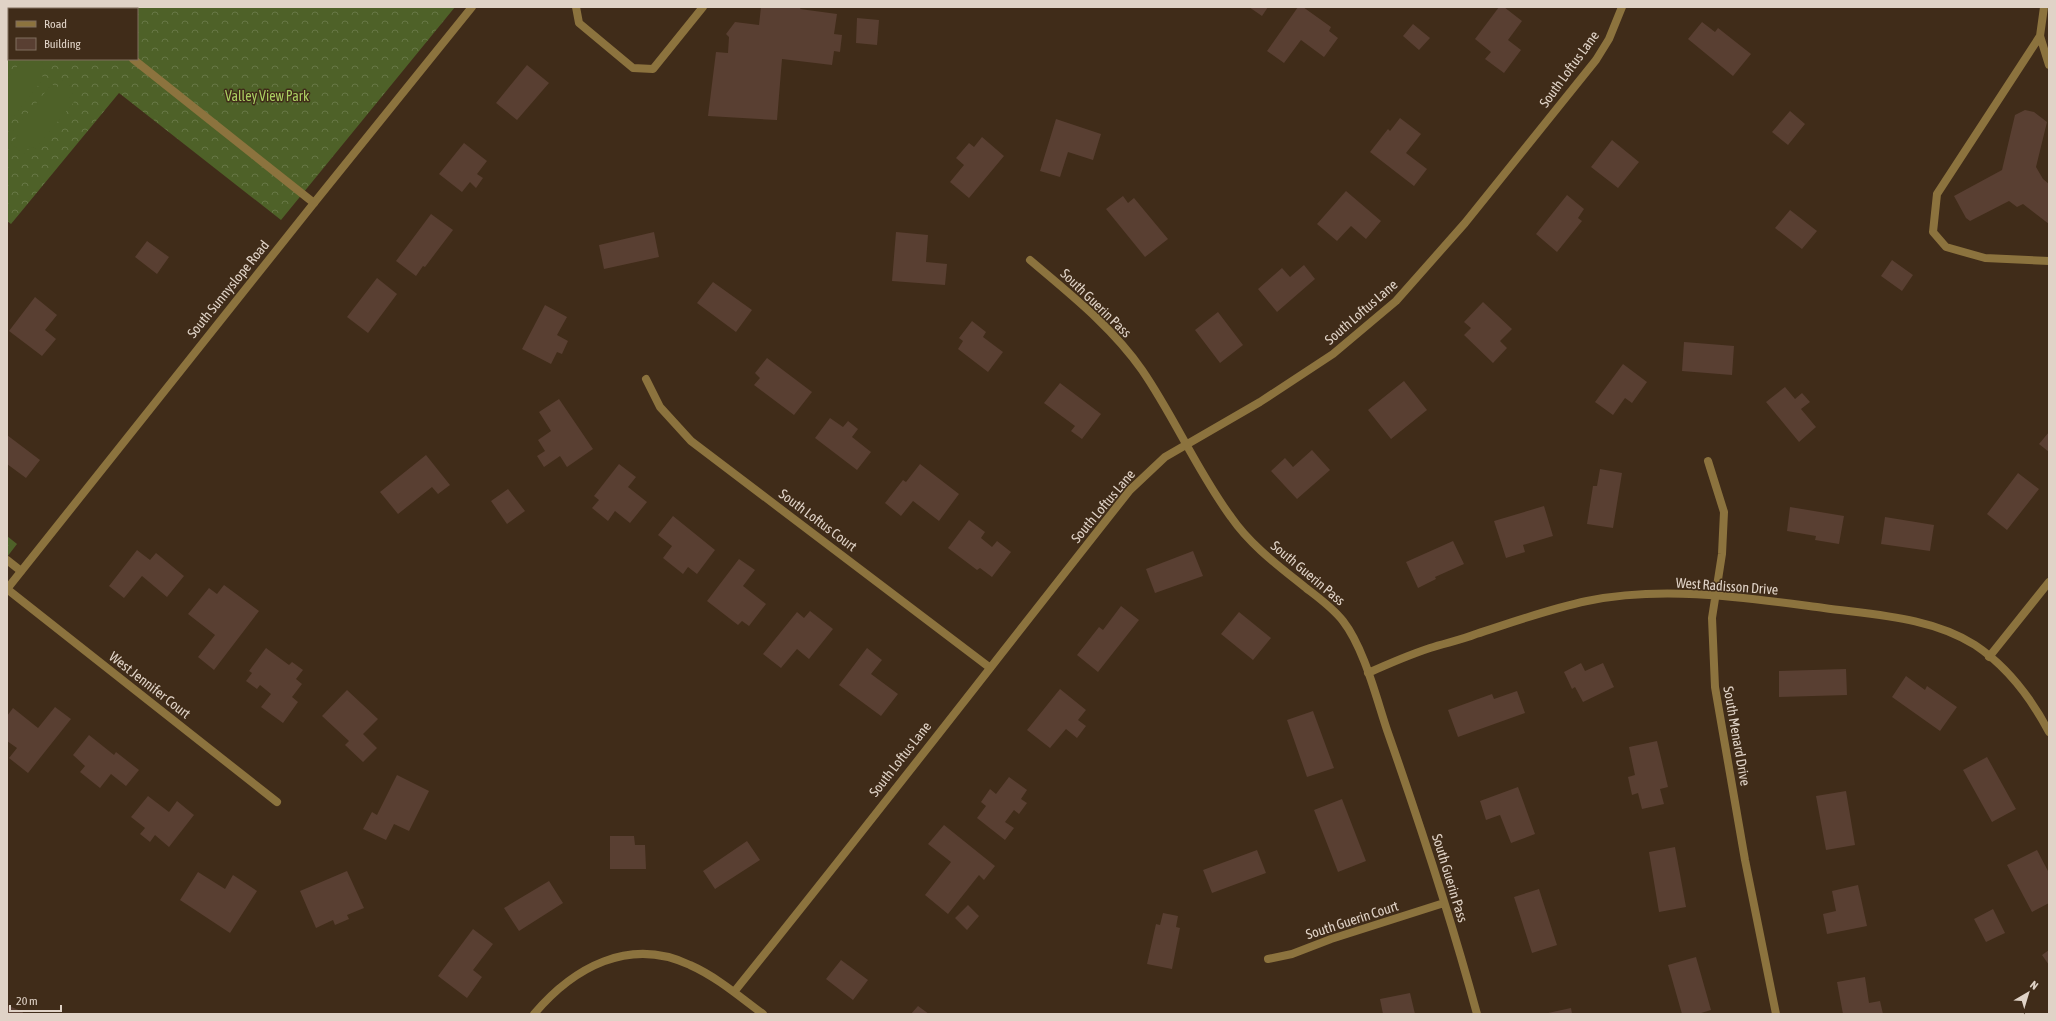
<svg xmlns="http://www.w3.org/2000/svg" width="2056" height="1021" viewBox="0 0 2056 1021" font-family="'Asap Condensed',sans-serif">
  <defs>
    <pattern id="forest-crowns" width="20" height="18" patternUnits="userSpaceOnUse"><rect width="20" height="18" fill="#4e6128"/><path d="M2 6a3 3 0 1 1 6 0M12 15a3 3 0 1 1 6 0" fill="none" stroke="#677746"/></pattern>
  </defs>
  <rect width="100%" height="100%" fill="#402c19"/>
  <!-- forest -->
  <path fill="url(#forest-crowns)" fill-rule="evenodd" d="M7,7H455L281,220L119,93L11,224L7,221ZM9,9H137V59H9Z
    M7,536L17,544L7,557Z"/>
  <!-- pitch -->
  <path fill="#4e6128" d="M31,59H37L46,66L40,74L44,78L7,125V79L22,60L27,64Z
    M63,80L75,90L69,98L74,102L35,149L30,146L24,154L11,144L18,135L13,131L52,84L57,88Z"/>
  <!-- building -->
  <path fill="#593f32" d="M761,7H801L800,9L837,14L834,34L842,35L840,52L834,51L832,65L782,59L777,120L708,116L716,52L728,53L729,37L726,34L735,22L759,25Z
    M1249,7H1268L1262,16Z
    M1298,7H1303L1331,27L1329,31L1338,38L1324,57L1301,40L1284,63L1267,51Z
    M1499,7H1504L1522,21L1508,40L1521,50L1504,73L1485,59L1491,52L1475,39Z
    M857,18L879,20L877,45L856,43Z
    M1702,22L1715,32L1718,28L1751,54L1733,76L1688,39Z
    M1413,24L1430,38L1419,50L1403,36Z
    M527,65L549,83L517,120L496,103Z
    M2025,110L2034,112L2047,122L2036,167L2043,179L2049,184V224L2023,204L2017,207L2009,201L1970,221L1966,218L1954,196L2002,170L2015,115Z
    M1790,111L1805,124L1788,145L1772,132Z
    M1400,118L1421,134L1406,153L1427,169L1414,186L1370,152L1388,129L1390,131Z
    M1056,119L1101,134L1093,160L1068,152L1060,177L1040,171Z
    M982,137L1004,156L969,198L950,182L964,165L956,158L969,143L974,147Z
    M1612,140L1639,162L1618,188L1591,167Z
    M464,143L487,161L477,174L483,178L476,188L470,182L462,192L439,174Z
    M1346,191L1381,221L1366,239L1351,226L1337,241L1317,224Z
    M1567,195L1584,209L1578,218L1582,221L1557,252L1536,234Z
    M1123,196L1128,203L1134,198L1168,239L1145,257L1106,209Z
    M1790,210L1817,231L1802,249L1775,228Z
    M431,214L453,230L425,267L423,266L416,276L396,261Z
    M654,232L659,257L604,269L599,245Z
    M896,232L928,235L926,262L947,264L945,285L892,281Z
    M147,241L169,257L157,274L135,257Z
    M1892,260L1913,275L1902,291L1881,276Z
    M1304,265L1315,279L1277,312L1258,289L1282,268L1290,277Z
    M377,278L397,294L368,333L347,317Z
    M713,282L752,310L736,332L697,303Z
    M35,297L57,315L45,330L56,339L42,356L9,331Z
    M1483,302L1512,329L1500,341L1507,348L1493,363L1464,335L1471,328L1464,322Z
    M545,305L567,317L557,335L568,341L562,354L557,352L551,364L522,349Z
    M1218,312L1243,345L1220,363L1195,330Z
    M972,321L986,332L983,337L1003,352L988,372L958,349L963,341L959,338Z
    M1684,342L1734,346L1732,375L1682,371Z
    M767,358L812,392L794,415L754,385L760,378L755,373Z
    M1623,364L1647,382L1632,403L1625,398L1613,415L1595,402Z
    M1404,381L1427,410L1391,439L1368,410Z
    M1060,383L1101,414L1082,439L1071,431L1075,426L1044,403Z
    M1785,387L1795,399L1802,393L1810,402L1801,409L1816,427L1799,442L1766,402Z
    M559,399L593,449L567,467L560,456L544,467L537,456L545,451L538,440L551,431L539,412Z
    M830,418L843,427L848,421L858,429L852,437L871,452L857,470L815,438Z
    M2049,432V452L2039,444Z
    M7,435L40,460L26,478L7,464Z
    M1312,450L1330,470L1297,499L1271,471L1285,458L1293,467Z
    M426,455L450,485L438,494L432,487L398,514L380,492Z
    M619,464L636,477L628,487L647,502L630,523L615,511L608,521L592,508L599,500L594,496Z
    M920,464L959,494L939,521L913,501L901,516L885,503L903,480L906,482Z
    M1600,469L1622,473L1613,528L1587,524L1593,486H1597Z
    M2018,473L2039,489L2007,530L1987,514Z
    M508,489L525,511L507,524L491,501Z
    M1544,506L1553,536L1523,545L1525,552L1506,558L1494,521Z
    M1790,507L1844,516L1839,544L1815,540L1816,536L1787,531Z
    M673,516L715,550L697,574L688,567L683,574L663,558L672,546L658,535Z
    M1885,517L1934,525L1930,551L1881,544Z
    M969,520L985,532L981,538L992,547L997,541L1011,552L992,577L980,568L977,570L948,548Z
    M1453,541L1464,564L1435,577L1436,579L1418,588L1406,562Z
    M137,550L150,560L156,553L184,576L167,597L142,576L124,598L109,586Z
    M1193,551L1203,576L1155,593L1146,569Z
    M739,559L755,570L743,586L766,604L749,626L742,621L738,625L707,601Z
    M224,585L259,611L214,670L198,657L215,635L188,614L209,588L217,594Z
    M1121,606L1139,620L1098,672L1077,655L1099,627L1103,630Z
    M810,611L833,629L809,659L797,649L781,668L763,654L797,612L804,618Z
    M1239,612L1271,638L1253,660L1221,634Z
    M266,648L289,665L292,662L303,670L296,679L302,684L292,697L298,702L283,723L261,707L271,694L260,685L257,689L246,681L252,673L249,671Z
    M867,648L882,660L871,674L898,694L881,716L839,685Z
    M1581,663L1585,671L1603,663L1614,687L1583,702L1575,687L1572,689L1564,672Z
    M1846,669L1847,695L1779,697V671Z
    M1906,676L1925,690L1927,686L1957,707L1940,731L1892,697Z
    M1060,689L1086,710L1078,720L1086,726L1077,738L1066,729L1050,748L1027,730Z
    M347,690L378,719L363,734L377,748L363,762L345,745L349,741L322,716Z
    M1517,691L1525,713L1458,737L1448,710L1492,694L1494,699Z
    M55,707L71,719L28,773L9,758L17,748L7,741V716L13,708L38,728Z
    M1313,711L1334,768L1307,777L1287,720Z
    M89,735L114,755L116,752L139,770L126,786L111,774L100,788L80,772L85,766L73,755Z
    M1657,741L1668,787L1660,789L1664,804L1642,809L1638,793L1632,795L1628,777L1635,775L1629,747Z
    M1987,757L2016,809L1992,822L1963,770Z
    M397,775L429,791L409,831L394,824L386,840L363,829L372,812L377,815Z
    M1009,777L1027,790L1021,799L1027,803L1019,814L1014,810L1005,822L1014,828L1005,840L977,818L986,806L981,802L990,789L996,794Z
    M1518,787L1535,834L1511,843L1500,815L1486,820L1480,801Z
    M1846,791L1855,845L1826,850L1816,796Z
    M148,796L169,812L177,801L194,815L169,847L155,835L150,842L140,834L145,828L131,817Z
    M1342,799L1366,861L1338,872L1314,810Z
    M944,825L995,866L984,880L979,875L948,914L925,895L951,862L928,844Z
    M610,836H634L635,845H645L646,869H610Z
    M747,841L760,860L715,889L703,871Z
    M1675,847L1686,907L1659,912L1649,852Z
    M1257,850L1266,873L1212,893L1203,870Z
    M2037,850L2049,873V903L2032,912L2007,865Z
    M347,871L364,908L347,915L349,919L335,925L333,920L316,928L300,891Z
    M198,872L225,889L233,875L257,891L230,933L180,900Z
    M549,881L563,903L519,931L504,908Z
    M1858,885L1867,926L1827,934L1823,914L1836,911L1832,891Z
    M1539,889L1557,945L1532,953L1514,897Z
    M968,905L979,916L967,930L955,918Z
    M1993,909L2005,933L1986,942L1974,919Z
    M1163,913L1178,916L1176,927L1180,928L1172,969L1147,964L1156,924L1160,925Z
    M473,929L493,944L473,970L482,977L467,998L438,976Z
    M2049,950V965L2042,955Z
    M1696,957L1711,1010L1698,1014H1682L1668,965Z
    M841,960L868,980L853,1000L826,979Z
    M1865,977L1869,1003L1880,1001L1883,1014H1843L1837,982Z
    M1410,993L1415,1014H1383L1380,999Z
    M7,1005L23,1012L22,1014H7Z
    M918,1006L929,1014H911Z
    M1571,1008L1572,1014H1548V1013Z"/>
  <g fill="none" stroke-linecap="round" stroke-linejoin="round">
    <!-- service -->
    <path stroke="#8c733e" stroke-width="8" d="M68,7L71,9
      M576,7L579,23L633,68L653,69L703,7
      M2044,7L2040,36L2049,65
      M95,9L97,7
      M2040,36L1937,194L1933,232L1946,247L1985,258L2049,261
      M133,59L314,203
      M7,560L21,571"/>
    <!-- minor -->
    <path stroke="#8c733e" stroke-width="8" d="M1030,260C1070,294 1112,327 1142,370C1175,418 1197,471 1231,517C1251,546 1280,567 1306,588C1319,598 1333,608 1343,621C1364,648 1376,697 1387,730C1420,824 1451,918 1477,1014
      M646,379L660,407L691,441L989,667
      M1708,461L1724,512L1722,554L1712,618L1715,687L1745,860L1776,1014
      M7,589L277,802
      M1989,657L2049,582
      M1368,673C1388,664 1409,655 1430,648C1445,643 1461,640 1476,634C1513,622 1549,609 1587,601C1664,585 1747,598 1824,608C1875,615 1931,617 1975,645C2008,667 2031,698 2049,732
      M1268,959L1292,954L1331,939L1444,903
      M734,992C868,826 998,657 1130,490L1165,457L1260,402L1333,354L1396,301L1465,223L1596,60L1609,39L1622,7
      M534,1014C573,968 629,936 690,965C717,977 740,997 763,1014"/>
    <!-- tertiary -->
    <path stroke="#8c733e" stroke-width="8" d="M7,589L314,203L472,7"/>
  </g>
  <g text-anchor="middle" stroke-width="3" stroke-linejoin="round" paint-order="stroke">
    <!-- street labels -->
    <g font-size="14" fill="#e0d3c7" stroke="#402c19">
      <text transform="translate(1569 69) rotate(-54)" y="5">South Loftus Lane</text>
      <text transform="translate(228 289) rotate(-51)" y="5">South Sunnyslope Road</text>
      <text transform="translate(1096 303) rotate(44)" y="5">South Guerin Pass</text>
      <text transform="translate(1361 312) rotate(-41)" y="5">South Loftus Lane</text>
      <text transform="translate(1103 506) rotate(-50)" y="5">South Loftus Lane</text>
      <text transform="translate(818 520) rotate(37)" y="5">South Loftus Court</text>
      <text transform="translate(1308 573) rotate(40)" y="5">South Guerin Pass</text>
      <text transform="translate(1727 586) rotate(4)" y="5">West Radisson Drive</text>
      <text transform="translate(150 685) rotate(38)" y="5">West Jennifer Court</text>
      <text transform="translate(1737 736) rotate(80)" y="5">South Menard Drive</text>
      <text transform="translate(900 759) rotate(-52)" y="5">South Loftus Lane</text>
      <text transform="translate(1450 878) rotate(73)" y="5">South Guerin Pass</text>
      <text transform="translate(1352 920) rotate(-18)" y="5">South Guerin Court</text>
    </g>
    <!-- park labels -->
    <g font-size="14" fill="#aacf62" stroke="#402c19">
      <text x="267" y="101">Valley View Park</text>
    </g>
  </g>
  <!-- border -->
  <rect width="2056" height="1021" fill="none" stroke="#e0d3c7" stroke-width="16"/>
  <!-- legend -->
  <rect x="8" y="8" width="130" height="52" fill="#402c19" stroke="#806f5f"/>
  <rect x="16" y="21" width="20" height="6" fill="#8c733e" stroke="#806f5f"/>
  <text x="44" y="28" font-size="12" fill="#e0d3c7">Road</text>
  <rect x="16" y="38" width="20" height="12" fill="#593f32" stroke="#806f5f"/>
  <text x="44" y="48" font-size="12" fill="#e0d3c7">Building</text>
  <!-- north arrow -->
  <g transform="translate(2028 993) rotate(38)" stroke="#402c19" stroke-width="3" paint-order="stroke">
  <path d="M0-3L7 15L0 10L-7 15Z" fill="#e0d3c7"/>
  <text y="-6" font-size="11" font-weight="bold" text-anchor="middle" fill="#e0d3c7">N</text>
  </g>
  <!-- scale -->
  <path d="M10 1005v6h51v-6" fill="none" stroke="#e0d3c7" stroke-width="2"/>
  <text x="16" y="1005" font-size="12" fill="#e0d3c7" stroke="#402c19" stroke-width="3" paint-order="stroke">20 m</text>
</svg>
